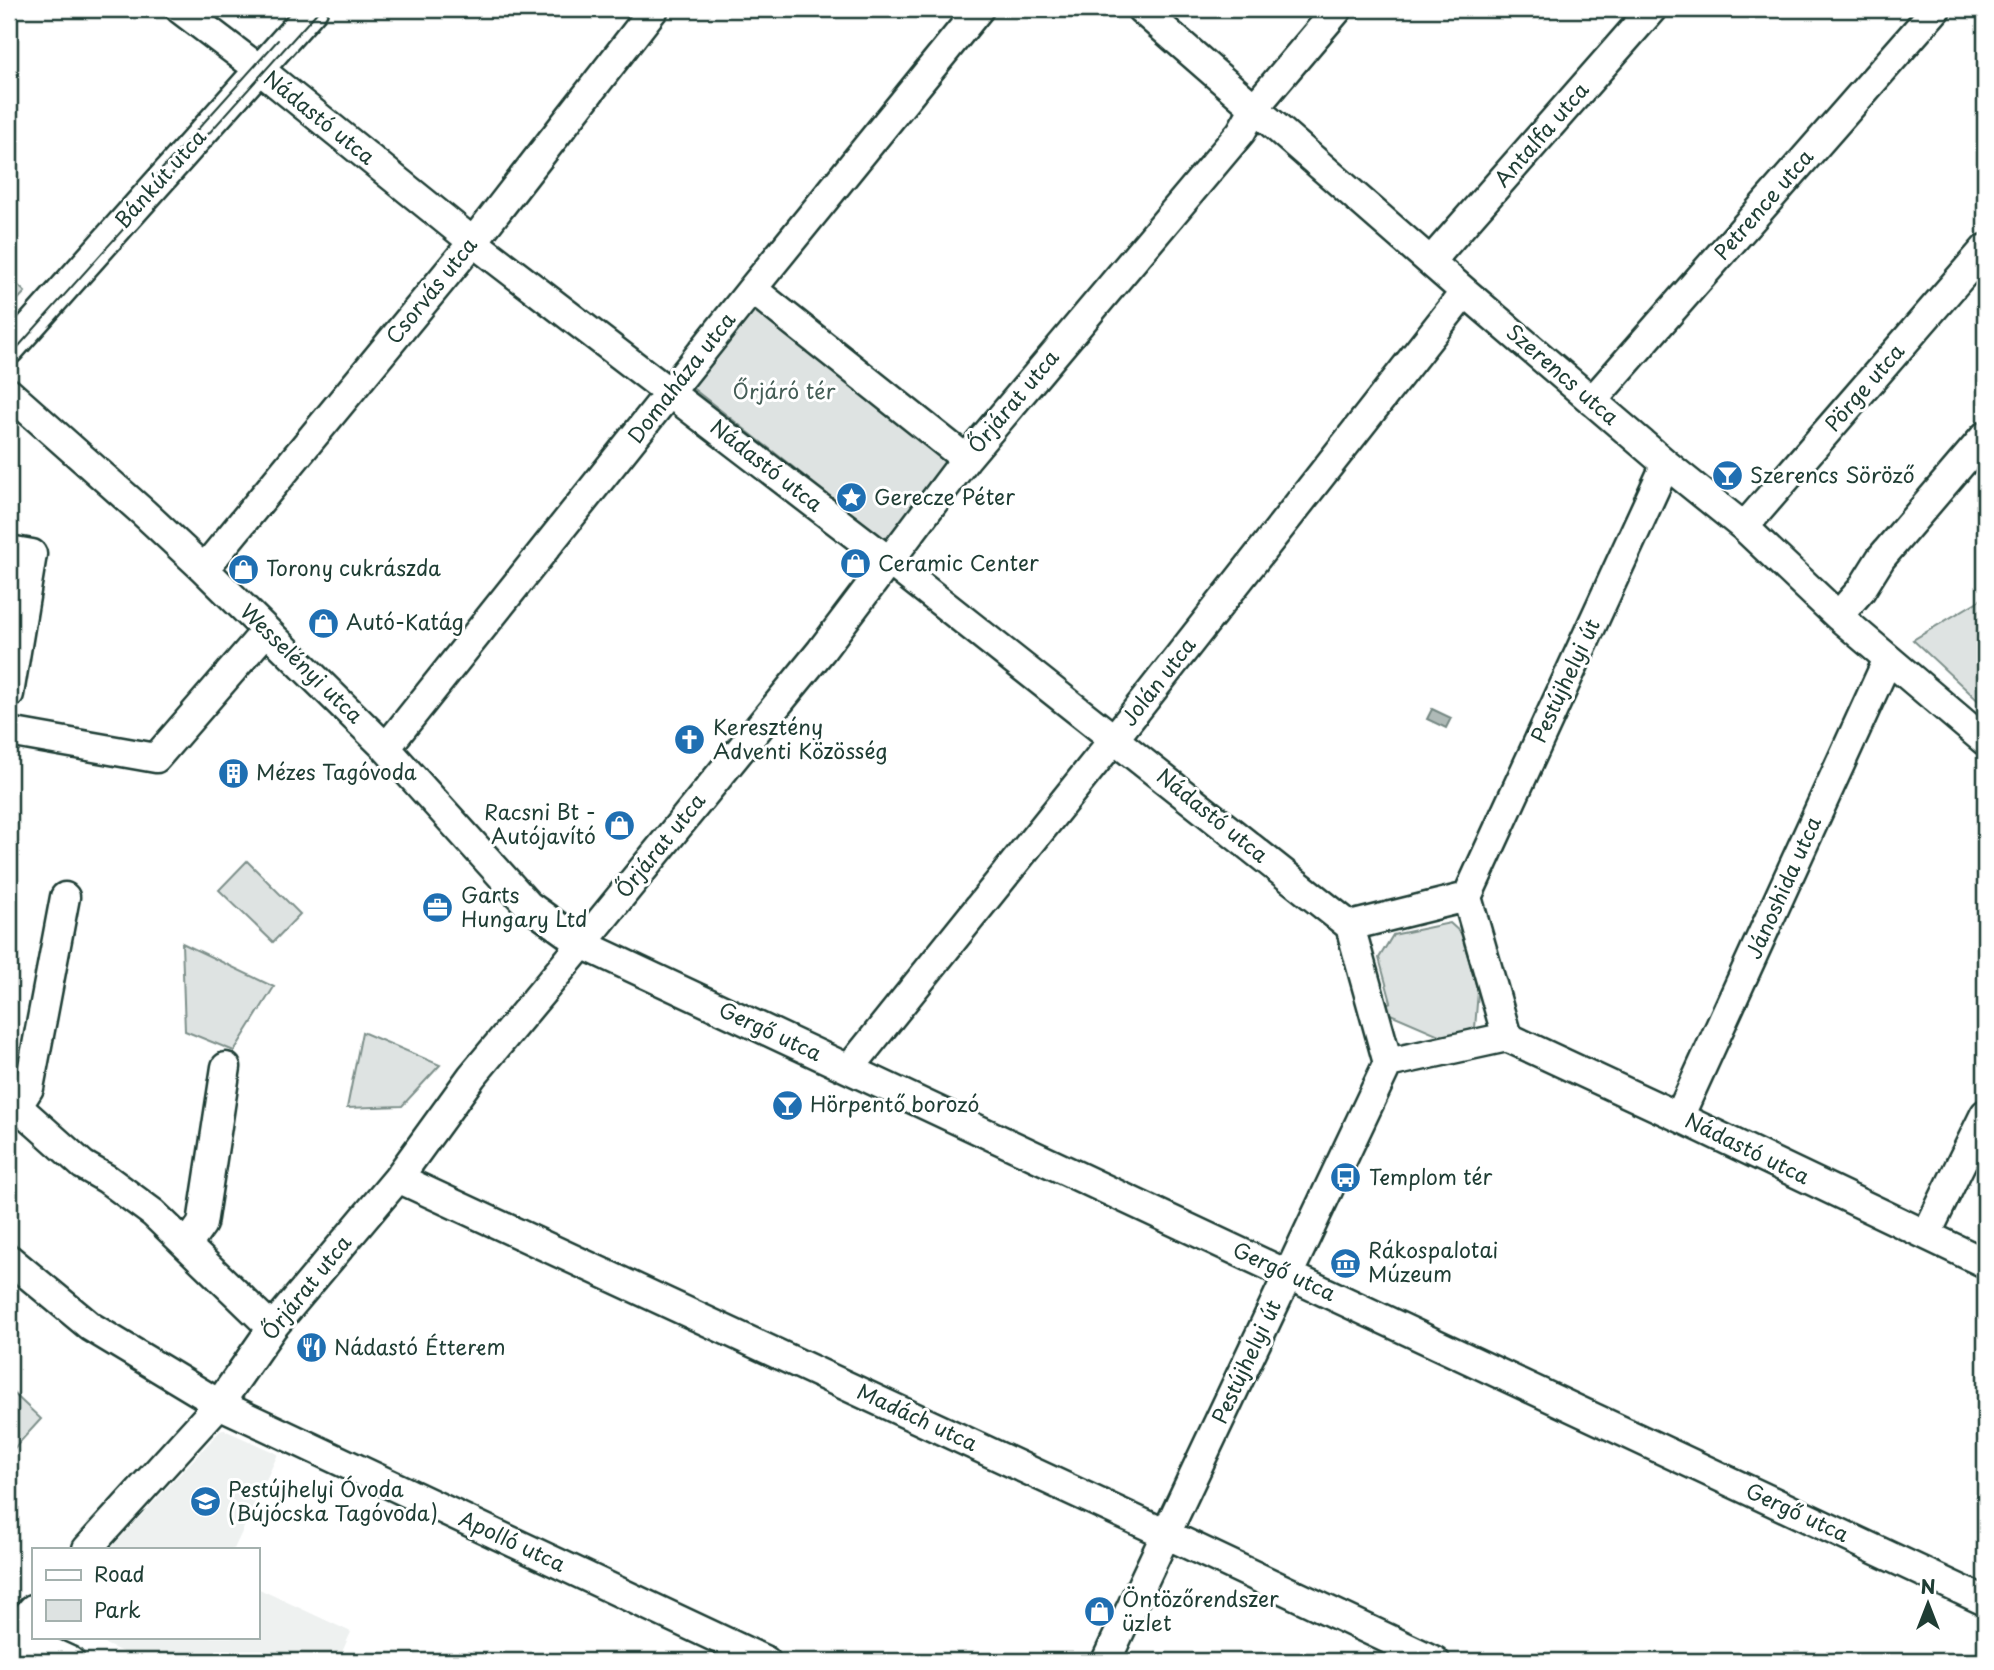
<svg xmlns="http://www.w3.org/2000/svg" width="1994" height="1670" viewBox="0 0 1994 1670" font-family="'Playpen Sans',sans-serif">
  <rect width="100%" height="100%" fill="#fff"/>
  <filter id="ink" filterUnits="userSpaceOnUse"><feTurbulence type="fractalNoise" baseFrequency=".0143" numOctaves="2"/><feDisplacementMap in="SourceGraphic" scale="14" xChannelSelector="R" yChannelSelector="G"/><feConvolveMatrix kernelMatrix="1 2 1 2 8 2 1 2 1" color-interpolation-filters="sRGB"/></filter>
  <g filter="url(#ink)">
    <!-- built -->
    <path fill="#eef1f0" d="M222,1429L278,1454L234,1549H110Z
      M257,1588L351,1632L338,1661H142L90,1637H257Z"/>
    <!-- green -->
    <path fill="#dee3e2" stroke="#7e908b" stroke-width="2" d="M9,277L25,292L9,309Z
      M757,302L958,460L892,545L691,387Z
      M1985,597V707L1913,640Z
      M247,861L300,914L273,942L219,890Z
      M1450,923L1461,933L1478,991L1475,1028L1446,1038L1388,1013L1385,1004L1391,1002L1379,958L1393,935Z
      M182,943L274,987L234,1051L185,1031Z
      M362,1032L440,1065L402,1106L347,1108Z
      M9,1389L41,1419L9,1454Z"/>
    <!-- water -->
    <path fill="#afbab7" stroke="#758883" stroke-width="2" d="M1432,709L1451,718L1446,728L1427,719Z"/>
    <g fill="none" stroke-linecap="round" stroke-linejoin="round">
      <defs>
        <path id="minor" d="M180,9L259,69L473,242L889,561L1350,926
          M1141,9L1465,292L1666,464L1744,527L1838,616L1985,741
          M1431,261L1652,9
          M752,289L966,459
          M9,350L313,9
          M9,393L144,513L204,569L386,748L528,905L582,944L1985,1601
          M1592,401L1936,9
          M1744,527L1985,249
          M9,550L32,554L9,694
          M204,569L473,242L654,9
          M1838,616L1861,590L1881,558L1985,436
          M9,732L156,758L266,631
          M386,748L752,289L979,9
          M1467,897L1666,464
          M1467,897L1507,1037
          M1507,1037L1679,1117L1985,1263
          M1388,1063L1350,926L1467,897
          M1388,1063L1507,1037
          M849,1069L1114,739L1465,292
          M9,1099L83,1165L107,1179L153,1213L272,1328
          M17,1107L29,1088L65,897
          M1679,1117L1888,659
          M398,1178L1166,1534L1435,1661
          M1926,1235L1985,1114
          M187,1245L202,1224L226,1067
          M9,1259L91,1327L219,1404L766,1661
          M87,1549L219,1404L272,1328L398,1178L472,1076L582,944L821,651L966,459L1241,132L1255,107L1338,9
          M9,1633L70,1661
          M9,1636L33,1609
          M1106,1661L1388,1063"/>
      </defs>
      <!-- minor casing -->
      <use href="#minor" stroke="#1f3d34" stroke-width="33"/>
      <!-- minor -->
      <use href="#minor" stroke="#fff" stroke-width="28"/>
      <!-- tram -->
      <path stroke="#1f3d34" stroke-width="2" d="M154,178L278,40
        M9,357L320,9"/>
    </g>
  </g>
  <!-- icons -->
  <defs>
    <symbol id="bar-disc" viewBox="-11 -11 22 22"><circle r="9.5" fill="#1f6fb2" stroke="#fff"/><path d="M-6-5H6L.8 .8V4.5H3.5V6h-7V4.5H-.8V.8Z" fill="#fff"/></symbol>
    <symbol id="sight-disc" viewBox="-11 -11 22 22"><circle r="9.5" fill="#1f6fb2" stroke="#fff"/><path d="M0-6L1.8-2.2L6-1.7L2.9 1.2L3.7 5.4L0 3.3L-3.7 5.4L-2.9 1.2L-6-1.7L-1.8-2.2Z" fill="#fff"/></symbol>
    <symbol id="shop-disc" viewBox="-11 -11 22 22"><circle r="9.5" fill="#1f6fb2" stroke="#fff"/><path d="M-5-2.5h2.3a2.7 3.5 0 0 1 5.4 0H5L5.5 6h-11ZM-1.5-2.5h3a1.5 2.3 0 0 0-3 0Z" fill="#fff"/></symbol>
    <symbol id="church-disc" viewBox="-11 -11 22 22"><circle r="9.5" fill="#1f6fb2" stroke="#fff"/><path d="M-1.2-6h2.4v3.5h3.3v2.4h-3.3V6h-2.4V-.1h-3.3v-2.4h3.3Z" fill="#fff"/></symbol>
    <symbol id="building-disc" viewBox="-11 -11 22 22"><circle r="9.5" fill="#1f6fb2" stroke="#fff"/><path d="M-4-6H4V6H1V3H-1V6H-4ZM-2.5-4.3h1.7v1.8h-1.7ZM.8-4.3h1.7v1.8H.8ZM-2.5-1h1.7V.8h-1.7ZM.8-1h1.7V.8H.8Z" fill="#fff"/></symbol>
    <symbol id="office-disc" viewBox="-11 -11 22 22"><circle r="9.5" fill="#1f6fb2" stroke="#fff"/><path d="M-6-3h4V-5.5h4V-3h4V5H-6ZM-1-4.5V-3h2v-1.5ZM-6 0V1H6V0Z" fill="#fff"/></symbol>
    <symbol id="bus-disc" viewBox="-11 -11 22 22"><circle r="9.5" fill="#1f6fb2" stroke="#fff"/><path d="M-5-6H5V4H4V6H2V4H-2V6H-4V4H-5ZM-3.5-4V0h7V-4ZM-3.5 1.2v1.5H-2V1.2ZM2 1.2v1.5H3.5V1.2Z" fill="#fff"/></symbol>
    <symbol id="museum-disc" viewBox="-11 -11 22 22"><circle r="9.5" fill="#1f6fb2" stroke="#fff"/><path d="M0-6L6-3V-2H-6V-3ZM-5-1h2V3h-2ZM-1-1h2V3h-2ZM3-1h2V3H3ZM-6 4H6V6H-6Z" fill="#fff"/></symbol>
    <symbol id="restaurant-disc" viewBox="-11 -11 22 22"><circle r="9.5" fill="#1f6fb2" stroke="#fff"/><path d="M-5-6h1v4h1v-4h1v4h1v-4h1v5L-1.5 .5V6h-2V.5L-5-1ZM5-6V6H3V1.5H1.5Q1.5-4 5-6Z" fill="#fff"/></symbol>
    <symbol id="school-disc" viewBox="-11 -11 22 22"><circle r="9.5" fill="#1f6fb2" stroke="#fff"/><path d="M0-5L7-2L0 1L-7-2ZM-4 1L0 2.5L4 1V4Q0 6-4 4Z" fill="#fff"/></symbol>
  </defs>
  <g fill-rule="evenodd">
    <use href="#bar-disc" x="1710" y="458" width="35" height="35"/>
    <use href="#sight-disc" x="834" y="480" width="35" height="35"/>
    <use href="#shop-disc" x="838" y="546" width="35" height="35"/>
    <use href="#shop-disc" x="226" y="552" width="35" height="35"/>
    <use href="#shop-disc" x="306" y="606" width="35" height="35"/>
    <use href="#church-disc" x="672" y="722" width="35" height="35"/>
    <use href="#building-disc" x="216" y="756" width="35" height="35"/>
    <use href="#shop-disc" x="602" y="808" width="35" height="35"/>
    <use href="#office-disc" x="420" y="890" width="35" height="35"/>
    <use href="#bar-disc" x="770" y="1088" width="35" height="35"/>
    <use href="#bus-disc" x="1328" y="1160" width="35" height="35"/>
    <use href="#museum-disc" x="1328" y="1246" width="35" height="35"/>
    <use href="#restaurant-disc" x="294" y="1330" width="35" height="35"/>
    <use href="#school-disc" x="188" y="1484" width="35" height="35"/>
    <use href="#shop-disc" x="1082" y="1594" width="35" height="35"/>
  </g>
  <g text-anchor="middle" stroke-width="6" stroke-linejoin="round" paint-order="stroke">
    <!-- street labels -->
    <g font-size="21" fill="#1f3d34" stroke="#fff">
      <text transform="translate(319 118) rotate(39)" y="7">Nádastó utca</text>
      <text transform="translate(1542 135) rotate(-49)" y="7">Antalfa utca</text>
      <text transform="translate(161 179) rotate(-48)" y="7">Bánkút utca</text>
      <text transform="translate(1764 205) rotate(-49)" y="7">Petrence utca</text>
      <text transform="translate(432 291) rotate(-51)" y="7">Csorvás utca</text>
      <text transform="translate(1562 375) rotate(41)" y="7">Szerencs utca</text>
      <text transform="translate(682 378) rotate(-52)" y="7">Domaháza utca</text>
      <text transform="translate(1865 388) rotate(-49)" y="7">Pörge utca</text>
      <text transform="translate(1014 402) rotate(-50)" y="7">Őrjárat utca</text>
      <text transform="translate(766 466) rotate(38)" y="7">Nádastó utca</text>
      <text transform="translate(301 664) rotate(44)" y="7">Wesselényi utca</text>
      <text transform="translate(1566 681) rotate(-65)" y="7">Pestújhelyi út</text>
      <text transform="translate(1159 682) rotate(-52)" y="7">Jolán utca</text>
      <text transform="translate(1212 816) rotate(39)" y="7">Nádastó utca</text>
      <text transform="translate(661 846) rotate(-51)" y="7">Őrjárat utca</text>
      <text transform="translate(1784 888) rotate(-66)" y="7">Jánoshida utca</text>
      <text transform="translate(770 1032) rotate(25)" y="7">Gergő utca</text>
      <text transform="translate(1747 1149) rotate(26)" y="7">Nádastó utca</text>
      <text transform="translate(1284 1272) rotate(25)" y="7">Gergő utca</text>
      <text transform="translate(307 1288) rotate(-51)" y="7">Őrjárat utca</text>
      <text transform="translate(1247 1362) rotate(-65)" y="7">Pestújhelyi út</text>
      <text transform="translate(917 1418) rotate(25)" y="7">Madách utca</text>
      <text transform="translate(1797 1513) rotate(25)" y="7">Gergő utca</text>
      <text transform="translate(512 1542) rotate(25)" y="7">Apolló utca</text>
    </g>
    <!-- park labels -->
    <g font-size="21" fill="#455e57" stroke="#fff">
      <text x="784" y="399">Őrjáró tér</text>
    </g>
    <!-- poi labels -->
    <g font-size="21" fill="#1f3d34" stroke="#fff" text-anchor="start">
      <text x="1750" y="483">Szerencs Söröző</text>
      <text x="874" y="505">Gerecze Péter</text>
      <text x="878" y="571">Ceramic Center</text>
      <text x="266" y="576">Torony cukrászda</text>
      <text x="346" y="630">Autó-Katág</text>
      <text x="713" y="735">Keresztény<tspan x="713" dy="24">Adventi Közösség</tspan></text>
      <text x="256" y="780">Mézes Tagóvoda</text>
      <text x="596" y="820" text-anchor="end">Racsni Bt -<tspan x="596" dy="24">Autójavító</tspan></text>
      <text x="461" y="903">Garts<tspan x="461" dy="24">Hungary Ltd</tspan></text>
      <text x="810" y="1112">Hörpentő borozó</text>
      <text x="1369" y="1185">Templom tér</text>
      <text x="1368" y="1258">Rákospalotai<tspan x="1368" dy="24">Múzeum</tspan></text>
      <text x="334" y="1355">Nádastó Étterem</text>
      <text x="228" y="1497">Pestújhelyi Óvoda<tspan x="228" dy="24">(Bújócska Tagóvoda)</tspan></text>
      <text x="1122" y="1607">Öntözőrendszer<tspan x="1122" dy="24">üzlet</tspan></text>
    </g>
  </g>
  <!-- margin -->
  <rect width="1994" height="1670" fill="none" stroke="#fff" stroke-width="35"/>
  <rect x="18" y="18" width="1959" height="1635" fill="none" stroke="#1f3d34" stroke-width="2.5" filter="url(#ink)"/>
  <!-- legend -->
  <rect x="32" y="1548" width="228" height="91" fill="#ffffff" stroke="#a5b1ae" stroke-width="2"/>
  <rect x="46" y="1570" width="35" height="10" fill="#ffffff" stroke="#a5b1ae" stroke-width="2"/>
  <text x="94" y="1582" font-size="21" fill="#1f3d34">Road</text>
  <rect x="46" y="1600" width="35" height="21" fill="#dee3e2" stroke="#a5b1ae" stroke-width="2"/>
  <text x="94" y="1618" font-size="21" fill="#1f3d34">Park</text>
  <!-- north arrow -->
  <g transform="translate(1928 1604)" stroke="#ffffff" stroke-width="5" paint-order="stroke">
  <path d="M0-5L12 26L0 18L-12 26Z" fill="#1f3d34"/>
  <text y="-10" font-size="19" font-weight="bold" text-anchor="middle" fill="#1f3d34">N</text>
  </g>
</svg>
